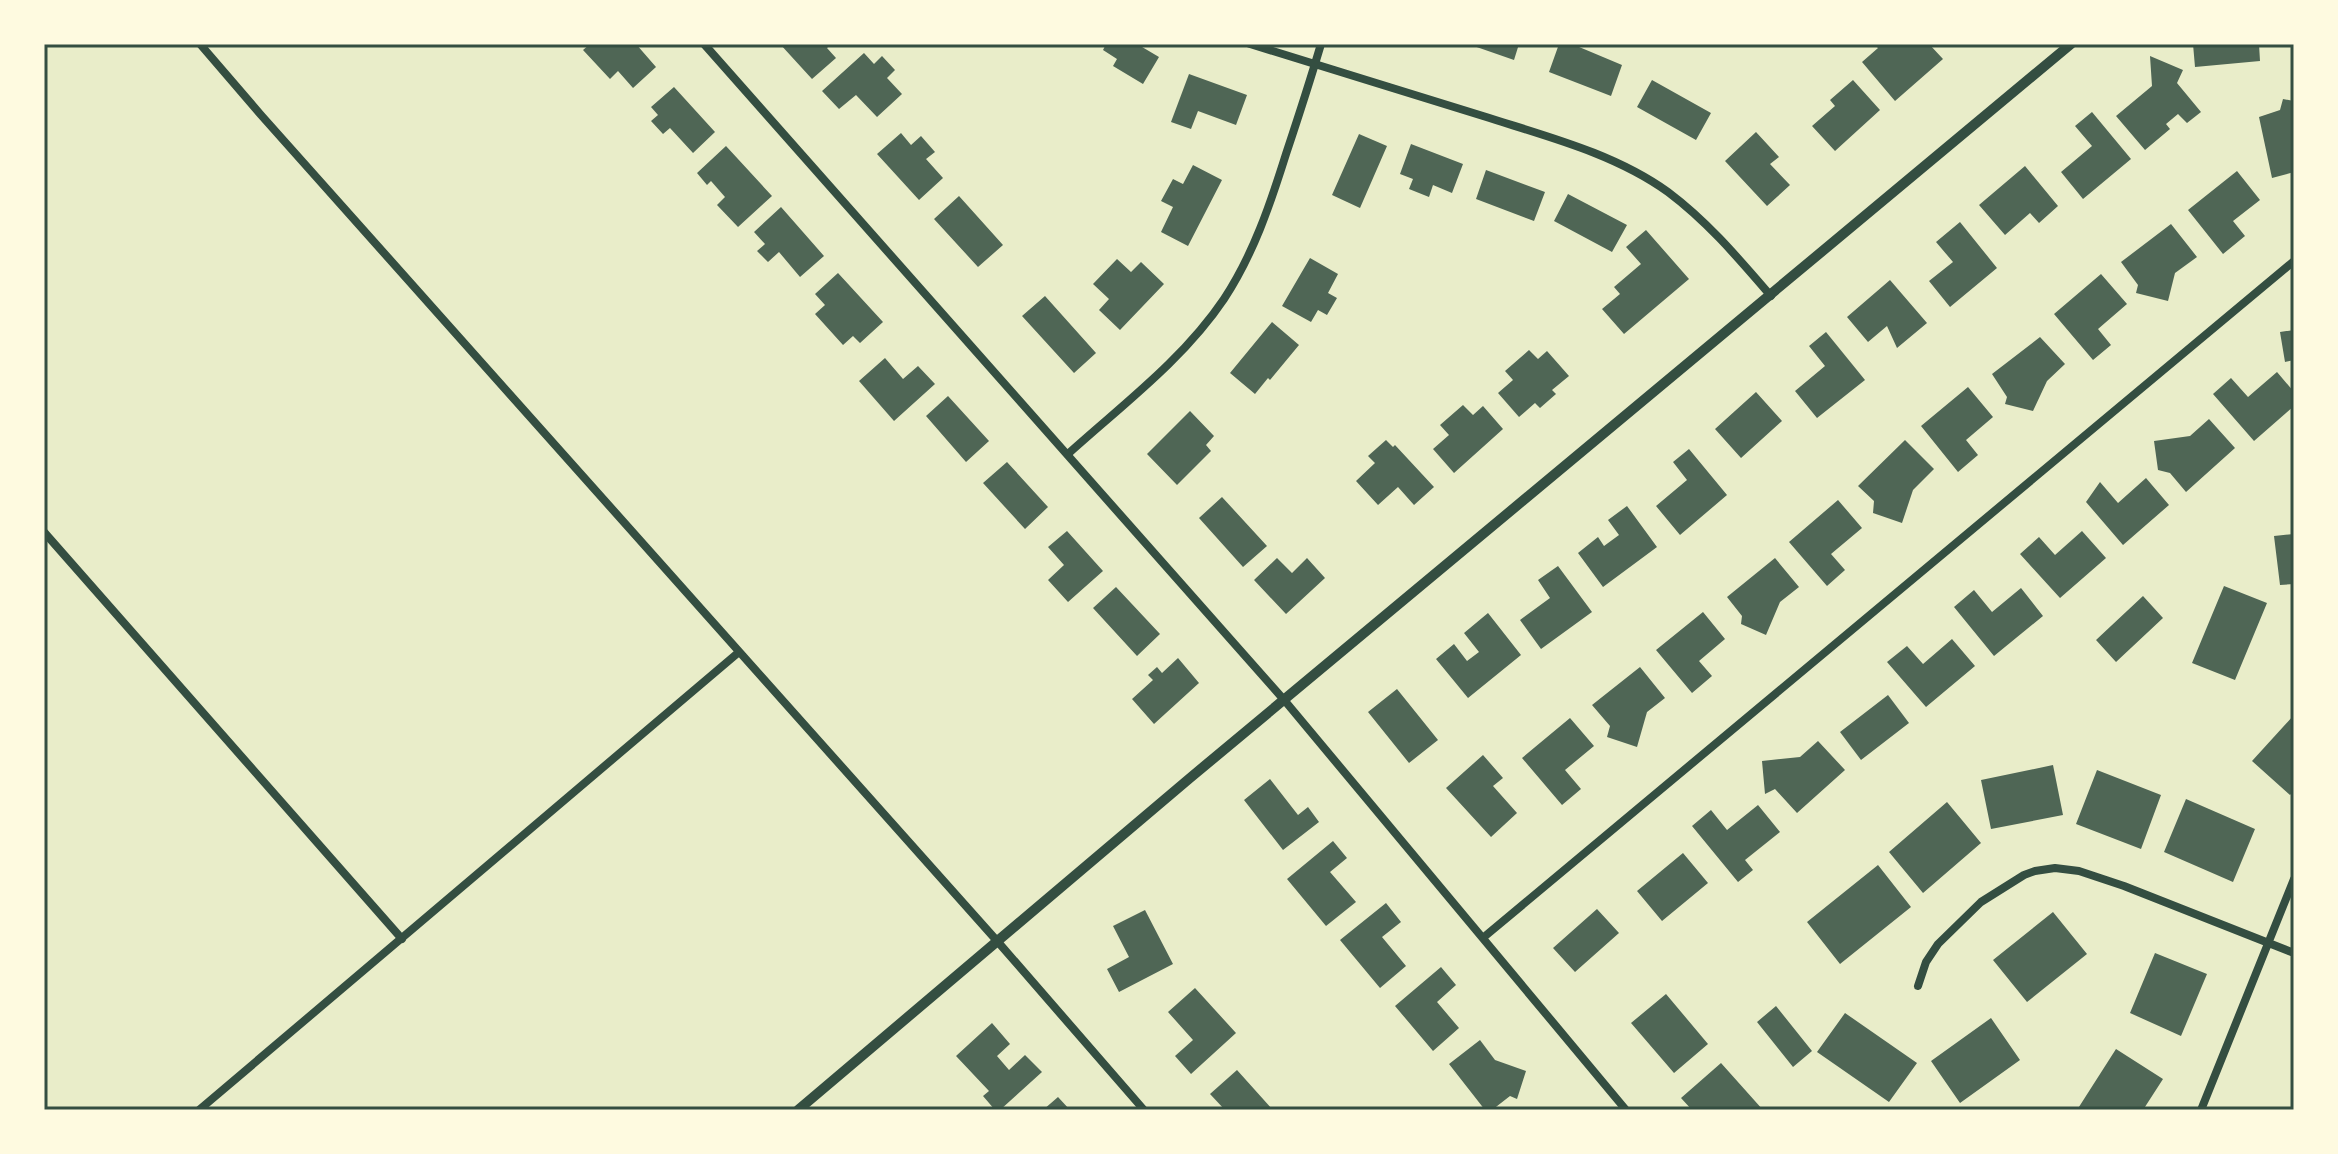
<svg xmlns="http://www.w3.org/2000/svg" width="2338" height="1154" viewBox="0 0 2338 1154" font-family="'PT Serif',serif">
  <rect width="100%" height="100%" fill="#e9edc9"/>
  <!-- building -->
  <path fill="#4f6655" d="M590,44H636L656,67L633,88L618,71L610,79L583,50Z
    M780,44H831L827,48L836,58L812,79Z
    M1106,44H1137L1159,57L1143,84L1113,66L1117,59L1103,50Z
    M1468,44H1519L1514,60Z
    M1559,44H1572L1622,65L1611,96L1549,72Z
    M1874,44H1929L1943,59L1895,101L1862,62L1878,48Z
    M2193,44H2259L2260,61L2195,67Z
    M864,53L874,64L882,56L895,70L887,78L902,94L877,117L856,95L839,109L822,91Z
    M2150,56L2183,70L2177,83L2201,112L2187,123L2178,114L2166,124L2170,129L2145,150L2116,116L2152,86Z
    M1189,74L1247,95L1236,125L1198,111L1191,129L1171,122Z
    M1652,80L1711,113L1696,140L1637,107Z
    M1853,80L1880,110L1835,151L1812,126L1835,106L1830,100Z
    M674,87L715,132L693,153L670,128L663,134L651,121L658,115L651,107Z
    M2283,99L2294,101V172L2272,178L2259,117L2280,110Z
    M2092,112L2131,159L2083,199L2061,172L2092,146L2075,126Z
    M1756,132L1779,157L1770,164L1790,185L1767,206L1725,161Z
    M901,133L911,145L921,136L935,152L926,159L943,178L919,200L877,154Z
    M1359,134L1387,146L1360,208L1332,195Z
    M1411,144L1463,164L1452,193L1433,185L1429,197L1409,189L1413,179L1400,174Z
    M726,146L772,196L738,227L717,205L725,197L711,181L707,185L697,173Z
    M1193,165L1222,180L1188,246L1161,232L1173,207L1161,201L1173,179L1183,184Z
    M2025,166L2058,206L2039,223L2030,213L2005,235L1979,205Z
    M1486,170L1545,192L1534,221L1476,199Z
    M2237,171L2260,200L2233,221L2245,236L2223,254L2188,210Z
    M1568,194L1627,225L1612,252L1554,221Z
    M959,196L1003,245L978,267L934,219Z
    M781,207L824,256L800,277L779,252L768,262L757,251L765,244L754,232Z
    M1960,222L1997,268L1950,307L1929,281L1953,262L1936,242Z
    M2171,224L2197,257L2175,273L2168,301L2136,293L2138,285L2121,262Z
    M1646,230L1689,279L1624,334L1602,309L1620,294L1614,287L1641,264L1626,247Z
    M1310,258L1338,274L1328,293L1337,298L1327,315L1318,310L1311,322L1282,306Z
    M1117,259L1131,272L1141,262L1164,284L1120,330L1099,310L1109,299L1093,284Z
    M838,273L883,322L860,343L853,336L843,345L815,314L825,305L815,294Z
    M2101,274L2127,304L2098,329L2111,345L2093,360L2054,314Z
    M1890,280L1927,323L1897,348L1887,326L1868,342L1847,317Z
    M1045,296L1096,353L1074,373L1022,316Z
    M1272,322L1299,345L1270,380L1268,378L1255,394L1230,373Z
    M2294,330V360L2285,362L2280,332Z
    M1826,332L1865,380L1817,418L1795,391L1825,366L1809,346Z
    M2040,337L2065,364L2047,381L2033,411L2005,404L2007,397L1992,374Z
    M1529,350L1538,359L1547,351L1569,376L1552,390L1556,394L1540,408L1535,403L1519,417L1498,393L1513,380L1505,371Z
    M885,358L903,379L918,366L935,384L894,421L859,381Z
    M2277,372L2294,392V406L2254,441L2213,394L2231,378L2248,397Z
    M1968,387L1993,417L1966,440L1978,455L1958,472L1921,426Z
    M1756,392L1782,421L1741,458L1715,429Z
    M948,396L989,441L966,462L926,416Z
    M1463,405L1473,415L1483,406L1503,429L1454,473L1433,449L1449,435L1440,425Z
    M1190,411L1214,436L1206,445L1211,451L1177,485L1147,454Z
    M2209,419L2235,448L2186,492L2170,473L2158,470L2154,441L2190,436Z
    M1386,440L1393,447L1395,445L1434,487L1414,505L1398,487L1378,505L1356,481L1375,463L1368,456Z
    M1905,440L1934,469L1913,490L1902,523L1873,513L1874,501L1858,486Z
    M1689,449L1727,495L1680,535L1656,506L1687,480L1673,462Z
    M1007,462L1048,507L1025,529L983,483Z
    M2146,478L2169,505L2123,545L2086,502L2100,482L2118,503Z
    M1222,497L1267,546L1243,567L1199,518Z
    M1838,500L1862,528L1831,554L1845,570L1827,586L1789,542Z
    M1627,506L1657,547L1603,587L1578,553L1598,537L1604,546L1619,535L1608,520Z
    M1067,531L1103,571L1068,602L1048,580L1064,565L1048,547Z
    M2082,531L2106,558L2060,598L2020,554L2039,537L2055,555Z
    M2294,534V584L2280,585L2274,536Z
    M1277,558L1292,573L1307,558L1325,578L1286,614L1254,580Z
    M1775,558L1799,587L1780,602L1766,635L1741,624L1742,616L1727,597Z
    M1558,566L1592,612L1541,649L1520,620L1550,598L1538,580Z
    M2224,586L2267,603L2235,680L2192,663Z
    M1116,587L1160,634L1137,656L1093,608Z
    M2021,588L2043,616L1994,656L1954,607L1974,590L1992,612Z
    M2143,596L2163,618L2116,662L2096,640Z
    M1703,612L1725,639L1699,661L1712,676L1692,693L1656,650Z
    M1488,613L1521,655L1468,698L1436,659L1454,644L1467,661L1479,652L1464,633Z
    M1952,639L1975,666L1926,707L1887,662L1907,646L1923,664Z
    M1178,658L1199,683L1154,724L1132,699L1153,680L1148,675L1157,667L1162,673Z
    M1640,667L1665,698L1647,712L1637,747L1607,737L1610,726L1592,705Z
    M1397,689L1438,740L1409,763L1368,712Z
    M1888,695L1909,723L1861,760L1840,732Z
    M2294,715V791L2290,795L2252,761Z
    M1570,718L1594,746L1565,770L1581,789L1562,805L1522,758Z
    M1818,741L1845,770L1797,813L1775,789L1765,794L1762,761L1800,757Z
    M1483,755L1503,778L1493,786L1517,813L1491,837L1446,788Z
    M2053,765L2063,815L1991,829L1981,780Z
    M2097,770L2161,795L2141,849L2076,824Z
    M1270,779L1298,815L1308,807L1319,822L1283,850L1244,800Z
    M2186,799L2255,829L2233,882L2164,852Z
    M1947,802L1981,843L1923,893L1889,852Z
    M1758,805L1780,832L1745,860L1753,870L1738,882L1692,826L1711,810L1727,830Z
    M1333,841L1347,858L1330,872L1356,902L1326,926L1287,879Z
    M1683,853L1708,883L1662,921L1637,891Z
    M1878,865L1911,907L1840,964L1807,922Z
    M1386,903L1401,922L1382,937L1406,966L1380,988L1340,940Z
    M1597,909L1619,933L1575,972L1553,948Z
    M1145,910L1173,964L1119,992L1107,969L1129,957L1113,926Z
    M2053,912L2087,954L2027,1002L1993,960Z
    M2155,953L2207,974L2181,1036L2130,1013Z
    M1441,967L1456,985L1437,1002L1459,1028L1433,1051L1395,1006Z
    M1195,988L1236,1033L1191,1074L1175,1056L1193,1040L1168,1012Z
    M1666,994L1708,1044L1674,1073L1631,1023Z
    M1776,1006L1812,1051L1793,1067L1757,1022Z
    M1845,1013L1917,1063L1889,1102L1817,1052Z
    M1991,1018L2020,1060L1960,1103L1931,1061Z
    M992,1023L1010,1044L997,1056L1009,1070L1025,1055L1042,1072L1000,1110H995L983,1096L989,1091L956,1056Z
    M1480,1040L1495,1060L1526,1071L1517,1099L1510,1096L1492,1110H1485L1449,1064Z
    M2116,1049L2163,1079L2143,1110H2077Z
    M1721,1063L1763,1110H1692L1681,1098Z
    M1237,1070L1273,1110H1225L1210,1094Z
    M1058,1097L1070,1110H1043Z"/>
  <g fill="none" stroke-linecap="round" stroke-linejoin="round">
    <!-- minor -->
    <path stroke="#344e41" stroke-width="8" d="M200,44L261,115L998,942L1144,1110
      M704,44L1285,701L1626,1110
      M1250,44C1328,68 1405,92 1483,116C1545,136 1614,153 1668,192C1708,222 1739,259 1771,296
      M1068,454C1121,406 1183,360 1224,299C1253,255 1270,205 1286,154C1298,118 1310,81 1321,44
      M44,532L402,939
      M1484,937L2294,261
      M1918,986L1926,962L1938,944L1981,902L2024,875L2035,871L2055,868L2079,871L2124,886L2294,953
      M199,1110L739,652
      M2201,1110L2294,879"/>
    <!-- tertiary -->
    <path stroke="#344e41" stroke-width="10" d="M798,1110L1190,778L2071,44"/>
  </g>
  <!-- border -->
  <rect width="2338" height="1154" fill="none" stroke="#fefae0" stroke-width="92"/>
  <rect x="46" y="46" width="2246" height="1062" fill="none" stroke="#344e41" stroke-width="3"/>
</svg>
